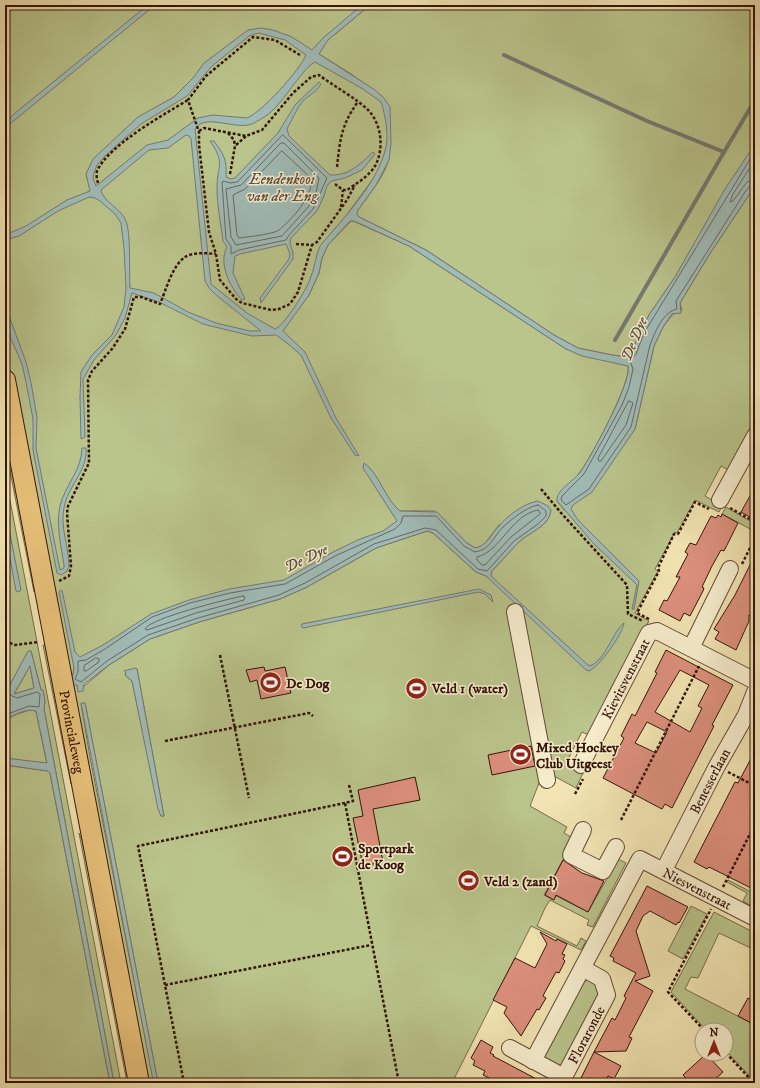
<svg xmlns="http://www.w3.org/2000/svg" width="760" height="1088" viewBox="0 0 760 1088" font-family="'IM FELL DW Pica',serif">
  <rect width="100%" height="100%" fill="#f2e5b3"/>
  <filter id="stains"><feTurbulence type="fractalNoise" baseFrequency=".005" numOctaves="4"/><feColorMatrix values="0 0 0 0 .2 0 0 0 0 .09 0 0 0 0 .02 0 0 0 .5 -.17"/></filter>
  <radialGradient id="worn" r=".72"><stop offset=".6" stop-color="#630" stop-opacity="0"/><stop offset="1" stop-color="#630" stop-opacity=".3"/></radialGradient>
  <!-- green -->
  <path fill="#bac58c" stroke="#776c4a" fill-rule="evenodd" d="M5,5H362L333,36L370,5H755V144L675,277L649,315L629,356L626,357L612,355L578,348L554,335L426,250L359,217L357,214L358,210C368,196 387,173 389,157L321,250L310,287L284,328L309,295L319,273L322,258L328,245L351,221H353L409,246L566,349L628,366C632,381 591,458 580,472C573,482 565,492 557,501L565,511L605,471L635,429L654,346L663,327L673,314L682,310L680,303L709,255L755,186V425L730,471L721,466L705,496L722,506L719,512L695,500L677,533L675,532L655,569L658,571L635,613L649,621L611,688L591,736L582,732L566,763L583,773L576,788L552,775L541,778L530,806L567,827L564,833L574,839L544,895L553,900L556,896L588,912L618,859L626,863L593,927L587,925L589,920L550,900L545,908L537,926L577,946L581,938L586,941L581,950L531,926L452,1083H158L85,703L81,704L90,757L154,1083H146L69,686L77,684L83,687L109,665L150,639L199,622L280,599L307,587L376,548L427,531L433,533L476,572L486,576L492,571C503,560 513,545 525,537C534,530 547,526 550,514L499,525L483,546L475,548L467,543L434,511H400L404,525L270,596L157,619L74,668L73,675L69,676L5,345ZM321,49L319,54L351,74L384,98L314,56ZM137,669L164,816H161L132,681L125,675L126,673Z
    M5,418L38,589L34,592L5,446Z
    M5,474L121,1083H114L44,709L45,701L43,691L41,690L31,651L28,653L5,694V525L20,589L5,509Z
    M726,507L755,524L754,531L722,514Z
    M43,645H49L71,762V784Z
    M30,666L34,688L14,694Z
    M30,710L36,711L47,764L5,758V720L17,714Z
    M5,765L48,771L50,773L110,1083H5Z
    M79,833L88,853L132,1083H127Z
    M728,880L755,894V908L743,901L747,893L727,882Z
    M691,906L707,914L683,959L668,951Z
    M714,912L755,933V950L719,933L698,978L691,977L685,989L755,1025V1082L726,1051V1030H706L671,992Z
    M587,980L593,982L599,987L600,995L562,1067L541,1056L579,984Z"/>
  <!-- water -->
  <path fill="#a0bcb8" stroke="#757972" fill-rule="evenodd" d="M148,5H155L5,128V123L15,113Z
    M362,5H370L328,40L319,54L375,90L384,98L390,107L391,143L389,160L376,185L358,210L357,214L359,217L426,250L554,335L578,348L612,355L626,357L629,356L649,315L675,277L725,189L755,144V186L709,255L680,303L681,313L672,314L663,327L654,346L635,429L592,492L573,505L571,509L578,520L639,581L634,609H632L637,585L635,583L594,544L557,501C556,489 575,481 581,471C592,455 632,382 628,366L582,356L566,349L409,246L354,221H350L328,245L322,258L319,273L309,295L283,331L305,352L336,418L359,456L355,455L331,418L301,355L287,343L276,335L252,336L203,324L159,302L132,293L125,318L116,335L94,360L83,379L85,437L81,439L80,397L81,372L92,355L112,335L124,307L126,288L124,248L121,223L115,214L100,201L95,198L89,197L58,211L19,236L5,240V235L26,226L67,200L90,191L86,174L93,159L138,117L174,97L193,78L204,63L248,30L261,28L273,30L292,37L312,50L323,38ZM259,33L285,40L306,55C300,70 261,113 247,118L213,115L198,118L168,140L147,145L96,186L93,178L94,173L97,165L106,155L141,124L187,96L211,67L249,36ZM315,62L363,89L381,102C385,114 389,134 386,147C377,185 344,217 320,246C315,257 315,268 310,279C306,290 285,325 275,329L247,313L211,284L195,129C205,112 238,132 254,123C261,119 269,115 274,109C284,100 305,66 315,62ZM186,135L189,136L191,139L205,281L209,288L216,295L261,331H250L216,323L188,312L154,293L130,288C129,273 131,233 126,221C121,208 103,202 101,190L149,150L168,148Z
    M319,82L321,84C317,92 309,95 303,101C296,109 292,120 287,129L289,136L330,175C349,176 360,164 373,152L375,154L362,170L345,178L331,181L327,186L324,196L317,211L291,238L290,243L293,253V259L261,303L260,298L289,259L290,254L286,244L240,254L235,256L233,273L245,299L242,300C230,288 218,263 227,247L223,241C221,224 217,206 217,188C217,165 226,164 210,141H214C224,155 227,159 226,177L231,179L235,178L278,133L295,105Z
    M8,313L26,362L31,383L37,417L36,448L60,570L64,568V565C61,546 56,524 60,506C65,485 82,470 82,448H86C88,471 67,487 64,508C60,528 69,547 69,567L66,572L61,575L57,573L33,450V419L26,382L22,364L11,339L6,315Z
    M364,463C379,473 385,499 400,511L437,512L467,543L475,548C487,546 491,534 499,526C508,515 525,503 538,501L548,506L551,510C549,527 529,532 518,543C509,552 501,562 492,571L491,576L589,666C605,662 613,631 624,623C622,635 600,666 589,671L586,670L486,576L476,572L433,533L427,531L376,548L307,587L280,599L199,622L150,639L109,665L84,684L83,691L78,692L77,685H71L69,676L73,675L74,668L59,592L61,590H62L75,652L80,657L103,645L151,614L189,600L229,589L284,580L333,552L360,539L383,531L397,521L363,468Z
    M5,509L21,590L18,592L16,591L5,531Z
    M479,589L491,595L493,602L485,594L478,592L303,628L301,626L302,624Z
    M28,651H31L41,690H43L45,701L44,709L114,1083H110L50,773L48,771L5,765V758L47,763L36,711C26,708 14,715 5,720V694ZM30,666L34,688L14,694Z
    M135,668L137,669L164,816H161L158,809L132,681L125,675L126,673L124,671Z
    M81,703H85L87,713L158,1083H154L153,1080Z"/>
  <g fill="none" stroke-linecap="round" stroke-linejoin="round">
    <!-- shore -->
    <path stroke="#6a6860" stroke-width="1" d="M283,135L327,178L313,209L289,235L286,240L239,250L231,254V246L226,239L222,182L224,181L230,183L237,182Z
      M281,143H284L319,178L316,193L309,206L282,236L236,245L231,237L226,189L241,185Z
      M282,151L312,179C311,199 293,218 279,230C274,234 247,237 239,238L237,235L233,195L245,189Z
      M755,151L644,333L636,354L630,361L633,369L629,387L622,405L584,474L562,496L561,500L566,505L589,489L631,427L650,345C655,332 663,312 677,309L676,301L745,192L751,185L755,184
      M755,160L733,194L730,202L733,201L747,182L755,179
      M629,401L633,403L626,425L601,461H599L598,459Z
      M538,505L546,511V516L538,524L514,541L487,571L478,569L436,530L425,528L374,544L305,583L279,595L198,618L148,635L107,661L81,682L75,679L78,672V661L86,660L105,649L152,617L190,603L230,593L285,584L335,556L395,529L401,523L403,516H436L464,546L475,552C490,550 493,537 503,527C512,519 526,507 538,505Z
      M538,510L540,512V514L511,537L485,565H482L477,560V557C501,551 511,515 538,510Z
      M243,596L245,597L244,600L196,613L147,630L145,629C150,618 228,599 243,596Z
      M96,658L99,659V662L86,671H84V666Z
      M5,696L10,695L17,698L37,692L40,694L39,707L29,706L5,715"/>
    <!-- stream -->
    <path stroke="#757972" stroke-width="4" d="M504,55L647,121L724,152L615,340
      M724,152L755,100"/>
  </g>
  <!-- building -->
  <path fill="#dd907d" stroke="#341409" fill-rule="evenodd" d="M755,487V520L741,512Z
    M722,514L738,523L724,551L721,550L712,566L702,587L704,588L703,591L690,616L684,613L680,621L659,610L664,600L667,601L680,577H676L688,554L685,552L690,543L696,545L711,516L716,518L718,515L721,517Z
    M755,555V618L749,615V621L736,650L715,639L719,632L714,629L735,595Z
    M666,650L733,685L712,725L714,726L672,808L665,804L662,809L603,778L624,738L621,736L632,714L635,716L657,673L655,672ZM680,670L709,685L698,706L702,708L690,732L655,712ZM647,722L667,732L656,753L635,743Z
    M264,667L265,671L285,667L291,693L261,699L257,680L250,682L246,670Z
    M531,746L535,766L492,775L488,755Z
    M755,751V890L709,867L707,869L694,862L735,782L738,783Z
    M415,777L420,800L373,809L383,862L363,866L353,818L363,816L358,790Z
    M563,860L582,873L604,881L588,912L556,895L554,900L545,895Z
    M647,886L688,907L679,923L678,922L676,925L650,911L643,916L636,931L650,976L635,981L653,991L629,1037L632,1038L626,1051L594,1052L612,1018L615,1020L626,998L624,996L636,973L613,961L614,958L610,956Z
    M540,932L556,941L557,939L567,944L562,954L565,955L563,959L565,961L559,973L556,972L545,992L543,996L546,998L539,1010L537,1009L521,1036L504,1013L507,1007L493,1000L515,958L535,968L547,944Z
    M748,998L755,1002V1025L738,1016Z
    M481,1040L493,1047L490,1053L494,1055L493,1056L544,1083H499L483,1075L485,1071L473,1065L475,1061L471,1058Z
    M594,1052L621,1066L614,1079L608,1076L605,1083H590L581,1078Z
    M706,1054L723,1072L711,1083H690L683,1075Z"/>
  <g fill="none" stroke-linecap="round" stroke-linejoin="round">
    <defs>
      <g id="minor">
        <path d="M720,500L755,436"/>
        <path d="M515,612L547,780"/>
        <path d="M691,648L730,569"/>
        <path id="s1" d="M581,765L649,633L657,631L755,681"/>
        <path d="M583,830L571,855L603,871L616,847"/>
        <path id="s2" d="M664,870L717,766L746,715L755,692"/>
        <path id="s3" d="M510,1048L564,1077L607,995L602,979L584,969"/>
        <path id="s4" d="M533,1061L640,859L755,918"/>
      </g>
      <g id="major">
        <path id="s5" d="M5,380L139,1083"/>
      </g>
    </defs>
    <!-- minor casing -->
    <use href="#minor" stroke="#644834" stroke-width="18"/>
    <!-- major casing -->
    <use href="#major" stroke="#341409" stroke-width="22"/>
    <!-- path -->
    <path stroke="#341409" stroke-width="2.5" stroke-dasharray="3 2" stroke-linecap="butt" d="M300,55L275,40L253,37L206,76L188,100L199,132V145L209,232L216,254L220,280L236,299L242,303L271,310L279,309L290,304L298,292L312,245
      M199,131L204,128L246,136L262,130L293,93L311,77L319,75C332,85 359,100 369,111C382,125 384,150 375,166C369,176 356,184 347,190H343L335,184
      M228,133L234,140L235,146
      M337,167C340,140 341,126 357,103
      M230,174L235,146L246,136
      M98,183C97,180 96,175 97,171C109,145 163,115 188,100
      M341,207L343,190
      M296,244L312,245L317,242L347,200L355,185
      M541,489L562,514L627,585L628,614L643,621
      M730,508L755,522
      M742,564L755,538
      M59,581L69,576L71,566L67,513L68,506L89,463L88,380L92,371L112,349L125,329L134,297H141L160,304C166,290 172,266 185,257C193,252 207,253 216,254
      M649,619L637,613L659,571L658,568L674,534H678L695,502L709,509
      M5,641L15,645L39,642
      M220,655L249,798
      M165,741L309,713L313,716
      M728,772L755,786
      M349,785L353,801L345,803L399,1083
      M575,794L583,779
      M621,820L699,666
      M723,887L755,824
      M165,985L371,945
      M704,1030L668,992L711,909
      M726,1053L754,1083
      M184,1083L138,846L345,803"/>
    <!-- minor -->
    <use href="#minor" stroke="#f7eece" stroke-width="16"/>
    <!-- major -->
    <use href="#major" stroke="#e9c27a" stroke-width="20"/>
  </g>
  <!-- icons -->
  <defs>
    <symbol id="stadium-disc" viewBox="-11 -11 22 22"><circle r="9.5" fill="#8f2418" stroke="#f7eece"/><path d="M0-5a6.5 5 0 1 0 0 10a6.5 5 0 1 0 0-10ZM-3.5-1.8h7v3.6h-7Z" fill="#fff"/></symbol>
  </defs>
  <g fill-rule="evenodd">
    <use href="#stadium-disc" x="258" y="670" width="25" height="25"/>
    <use href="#stadium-disc" x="404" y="676" width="25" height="25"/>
    <use href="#stadium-disc" x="508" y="742" width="25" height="25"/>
    <use href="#stadium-disc" x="330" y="844" width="25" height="25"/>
    <use href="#stadium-disc" x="456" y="868" width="25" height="25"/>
  </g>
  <g text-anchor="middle" stroke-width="3" stroke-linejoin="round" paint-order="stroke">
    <!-- street labels -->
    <g font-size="14" fill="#341409" stroke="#f7eece">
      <text dy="5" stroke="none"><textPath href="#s1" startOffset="97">Kievitsvenstraat</textPath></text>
      <text dy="5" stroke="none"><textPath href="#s5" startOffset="358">Provincialeweg</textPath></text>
      <text dy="5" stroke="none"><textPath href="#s2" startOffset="100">Benesserlaan</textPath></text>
      <text dy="5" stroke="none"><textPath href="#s4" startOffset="293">Niesvenstraat</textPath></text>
      <text dy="5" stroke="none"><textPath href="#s3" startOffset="109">Floraronde</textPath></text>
    </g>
    <!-- poi labels -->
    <g font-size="14" font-weight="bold" fill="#341409" stroke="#f7eece" text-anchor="start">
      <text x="286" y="688">De Dog</text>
      <text x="432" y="693">Veld 1 (water)</text>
      <text x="536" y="752">Mixed Hockey<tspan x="536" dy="16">Club Uitgeest</tspan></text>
      <text x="358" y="853">Sportpark<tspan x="358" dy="16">de Koog</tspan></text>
      <text x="484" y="886">Veld 2 (zand)</text>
    </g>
    <!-- water labels -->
    <g font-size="15" font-style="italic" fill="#5a4f46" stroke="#f7eece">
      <text x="282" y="184">Eendenkooi<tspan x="282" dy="17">van der Eng</tspan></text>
      <text transform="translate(634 339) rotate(-67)" y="5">De Dye</text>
      <text transform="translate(306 558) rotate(-26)" y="5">De Dye</text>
    </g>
  </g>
  <!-- margin -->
  <rect width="760" height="1088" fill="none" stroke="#f2e5b3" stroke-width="20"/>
  <rect x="6" y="6" width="748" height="1076" fill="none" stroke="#341409" stroke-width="2"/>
  <rect x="10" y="10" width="740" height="1068" fill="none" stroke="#341409"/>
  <!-- north arrow -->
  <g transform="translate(714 1042)"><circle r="19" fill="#f7eece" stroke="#a9977f"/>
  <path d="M0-3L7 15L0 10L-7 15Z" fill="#8f2418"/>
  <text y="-6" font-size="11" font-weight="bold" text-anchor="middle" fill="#341409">N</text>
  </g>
  <rect width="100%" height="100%" filter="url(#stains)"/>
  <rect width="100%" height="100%" fill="url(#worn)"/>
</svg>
